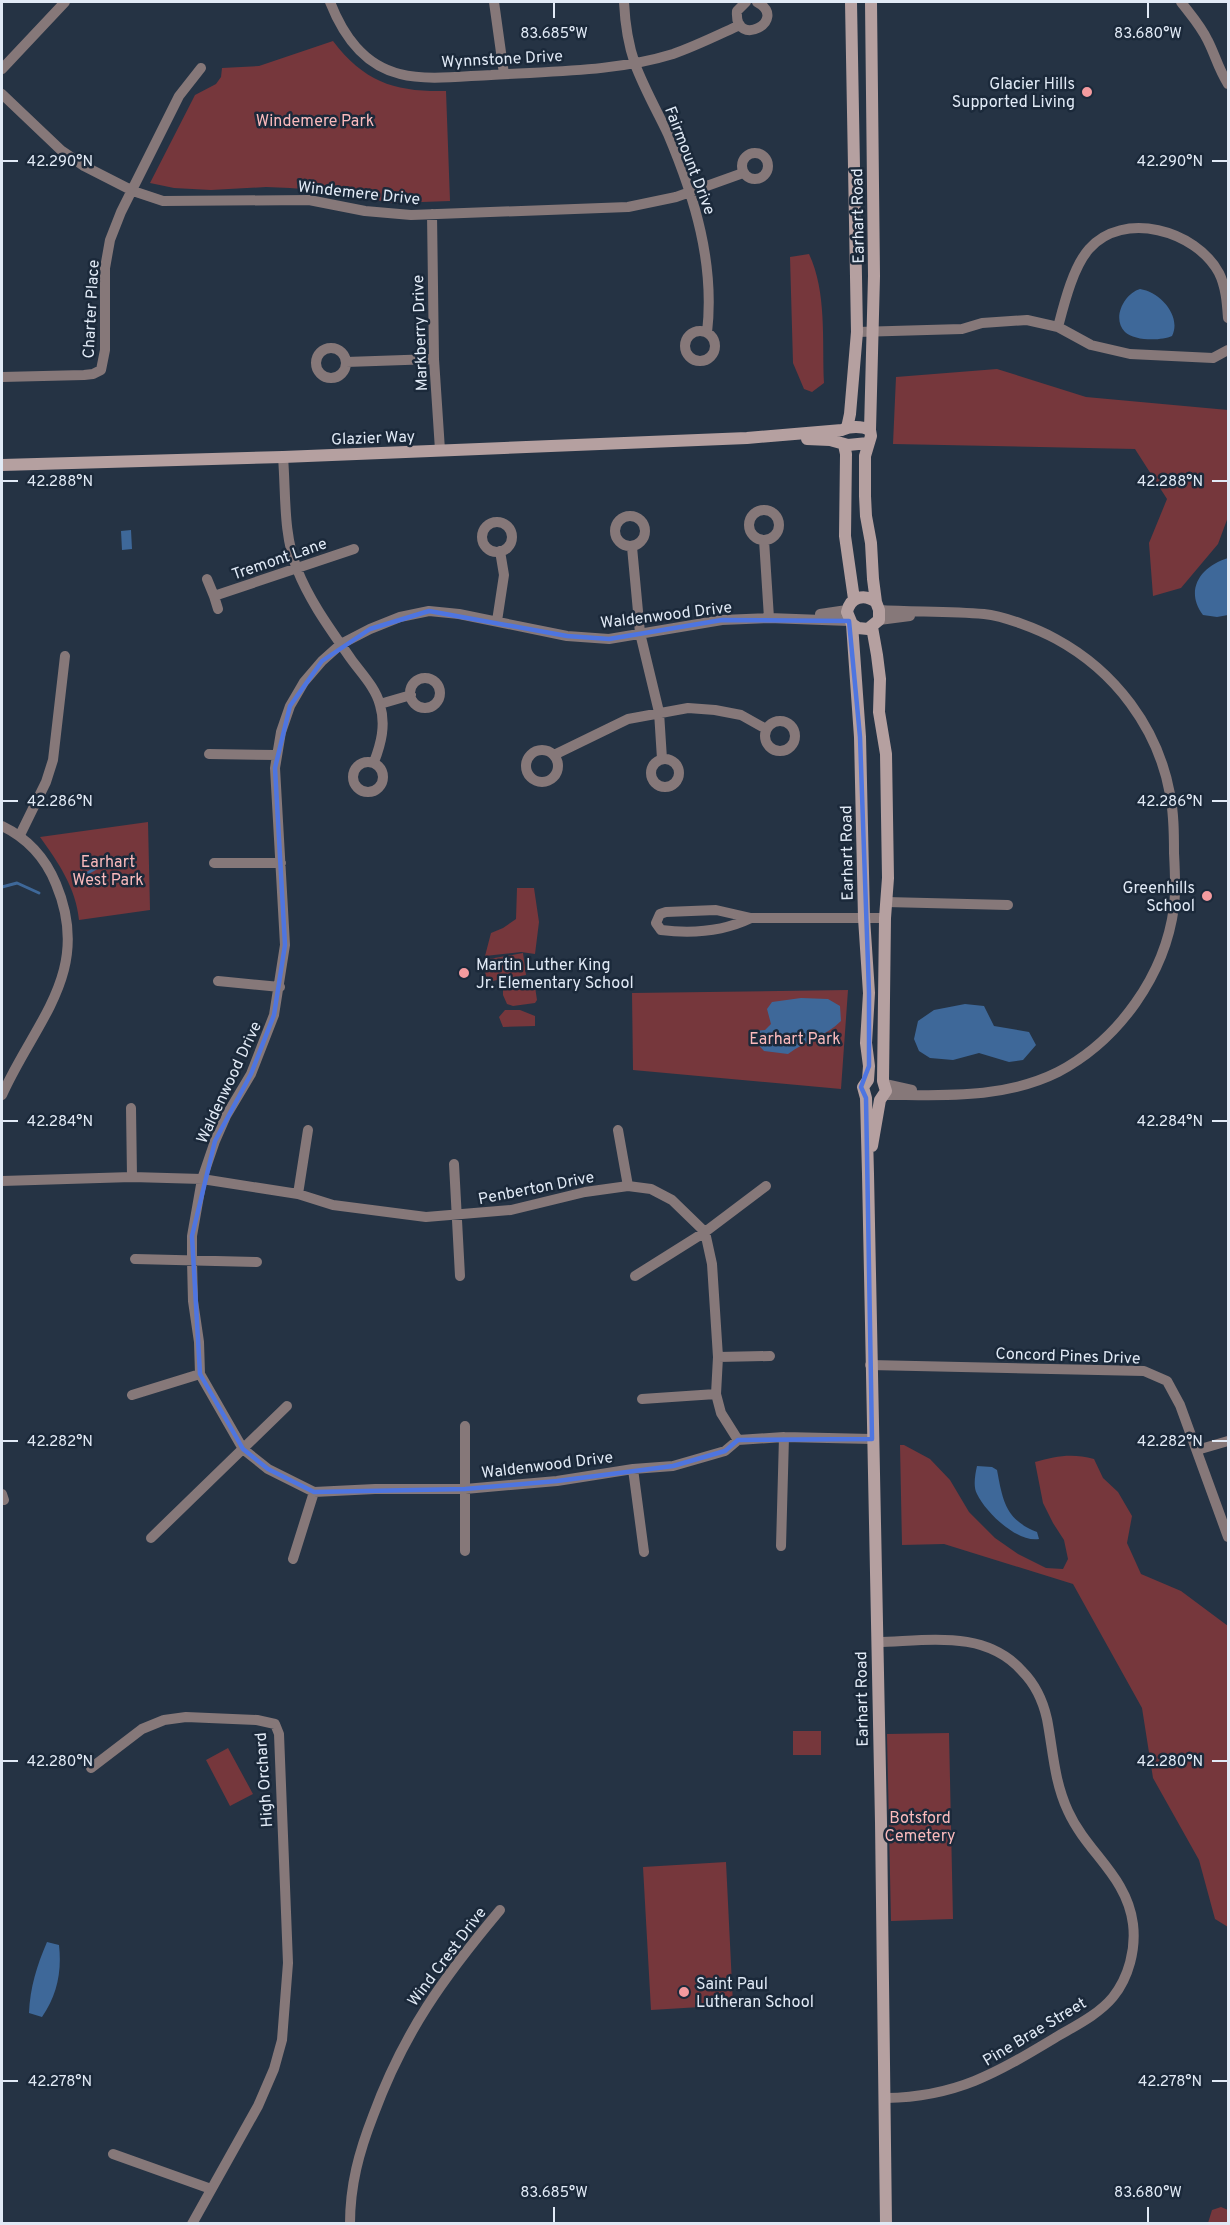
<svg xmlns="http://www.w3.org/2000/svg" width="1230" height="2225" viewBox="0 0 1230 2225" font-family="Overpass,sans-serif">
  <rect width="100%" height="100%" fill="#253344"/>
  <!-- green -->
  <path fill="#76373c" d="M333,41C365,83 396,92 446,91L450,201L394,203L316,190L290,188L266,187L211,190L174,188L150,183L195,95L216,84L221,77L222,68L259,66Z
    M809,254C827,292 822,341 824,383L812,392L804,389L793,363L790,257Z
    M997,369L1086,397L1228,410V517L1218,544L1181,588L1153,596L1149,543L1167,499L1135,449L893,444L896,377Z
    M148,822L150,910L79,920C76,888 58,862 40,837Z
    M517,888H534L539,922L535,954L521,952L485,956L491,933L503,928L516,919Z
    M523,953L526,975L487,982L483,960Z
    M530,978L534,980L537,1000L535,1003L513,1006L507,1004L503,995V982Z
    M848,990L841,1089L633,1070L632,993Z
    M505,1010H520L535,1016V1026L503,1027L499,1017Z
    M900,1445H904L930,1459L950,1480L969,1512L995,1538L1018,1554L1046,1568L1063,1569L1068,1559L1064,1540L1053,1523L1043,1503L1035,1462C1056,1456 1072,1453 1094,1459L1103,1478L1118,1492L1132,1516L1127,1543L1141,1574L1181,1591L1228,1626V1927L1215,1919L1199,1860L1153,1778L1142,1708L1073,1584L944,1544L902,1545Z
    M793,1731H821V1755H793Z
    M949,1733L953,1919L891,1921L887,1734Z
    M228,1748L253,1794L230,1806L206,1760Z
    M726,1862L733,2005L651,2010L643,1867Z
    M1221,2207L1228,2210V2223H1208L1212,2210Z"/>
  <!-- water -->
  <path fill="#3e6899" d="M1140,289C1160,292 1182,316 1172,336C1161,341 1134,341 1125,332C1111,318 1125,293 1140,289Z
    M131,530L132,549L122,550L121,531Z
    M1228,558V615L1217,617L1203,615C1184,590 1201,566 1228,558Z
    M801,998L828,999L840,1006L841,1021C826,1036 805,1041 788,1054L764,1051L755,1041L756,1031L765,1030L771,1024L767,1009L772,1002Z
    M965,1004L984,1006L994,1026L1029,1032L1036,1045L1023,1060L1009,1062L979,1053L953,1060L930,1058L919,1051L914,1039L918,1021L934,1010Z
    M977,1466L992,1467L997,1470C1003,1502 1006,1520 1037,1532L1039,1539C1018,1543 986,1513 977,1494C973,1487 975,1475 977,1466Z
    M47,1942L59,1945C62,1972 57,1995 42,2017L29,2013C30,1988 37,1965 47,1942Z"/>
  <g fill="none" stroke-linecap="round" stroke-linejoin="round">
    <!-- stream -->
    <path stroke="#3e6899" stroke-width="3" d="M75,880L100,866L126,863L133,860
      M2,887L17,883L39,893"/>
    <!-- street -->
    <path stroke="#867879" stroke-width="10" d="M330,2C343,35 363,65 400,74C426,81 464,76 491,75C551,71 615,72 673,54C696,46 718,35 740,25
      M494,2L504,74
      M624,2C625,23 628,44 635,64C644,88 657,111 668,134C695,198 715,264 707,333
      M746,2L737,11C734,50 790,20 757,2
      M1181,2C1190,14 1201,26 1208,41C1216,57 1218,68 1228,84
      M2,69L65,2
      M2,94L62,151L84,166L133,191L163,201L309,200L365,211L411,215L628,207L676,197L743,173
      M742 166a13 13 0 1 1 26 0a13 13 0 1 1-26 0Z
      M432,214L434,359L440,450
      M1058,327C1064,304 1073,267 1089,249C1123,210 1196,230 1219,273C1226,287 1227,304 1228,318
      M685 346a15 15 0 1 1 30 0a15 15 0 1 1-30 0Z
      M857,332L962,329L982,323L1027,320L1058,327L1091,345L1130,354L1213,358L1228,350
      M316 363a15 15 0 1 1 30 0a15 15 0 1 1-30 0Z
      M346,362L434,359
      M2,377L84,375L93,374L101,370L105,350V268L110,240L121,212L179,96L201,68
      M283,457C286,494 283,534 297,569C310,602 331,630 351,659C361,673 376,688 380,705C386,725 381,744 374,762
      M749 525a15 15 0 1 1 30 0a15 15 0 1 1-30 0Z
      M615 531a15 15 0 1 1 30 0a15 15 0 1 1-30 0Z
      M482 537a15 15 0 1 1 30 0a15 15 0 1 1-30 0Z
      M764,540L769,618
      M632,547L640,633L659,712L662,759
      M207,579L214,596L354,549
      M214,596L218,609
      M879,610C914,612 949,611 984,614C1004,616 1038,629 1056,639C1115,671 1158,728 1170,794C1174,814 1174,833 1174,853C1175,871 1176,889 1174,907C1165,975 1119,1040 1058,1072C1004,1099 944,1095 885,1095
      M820,614L847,610
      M879,620L910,616
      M497,621L504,575L500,551
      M849,621L769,618L722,620L609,639L567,636L459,614L429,611L400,617L370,629L341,644L322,661L304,682L290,706L281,732L275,768L285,945L274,1015L251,1074L226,1116L215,1141L202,1179L192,1236V1261L193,1301L199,1342L200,1374L243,1449L268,1469L314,1492L375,1489H465L557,1481L633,1469L673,1466L725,1451L738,1440L784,1437L872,1439
      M410 693a15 15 0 1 1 30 0a15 15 0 1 1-30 0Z
      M380,704L411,695
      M765 736a15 15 0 1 1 30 0a15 15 0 1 1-30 0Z
      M526 766a16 16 0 1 1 32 0a16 16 0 1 1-32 0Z
      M209,754L277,755
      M554,755L628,719L688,708L715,710L741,715L766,729
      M651 773a14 14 0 1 1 28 0a14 14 0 1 1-28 0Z
      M353 777a15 15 0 1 1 30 0a15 15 0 1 1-30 0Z
      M2,826C27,838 45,857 56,884C93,972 35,1021 2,1095
      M20,835L46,782L53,760L65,656
      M214,863H281
      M886,902L1008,905
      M751,918C722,932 693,934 661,930L656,923L660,914L666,912L716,910L751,918H885
      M218,981L280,987
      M885,1084L912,1090
      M131,1108L132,1177
      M618,1130L628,1186
      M454,1164L460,1276
      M2,1181L132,1177L202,1179L298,1194L333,1205L426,1217L511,1210L585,1192L628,1186L651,1189L672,1200L705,1232L712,1264L718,1357L716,1394L721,1413L738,1440
      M298,1194L308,1130
      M135,1259L257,1262
      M635,1276L705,1232L766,1186
      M718,1357L770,1356
      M870,1365L1144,1371L1167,1381L1180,1405L1228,1537
      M132,1395L200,1374
      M642,1399L716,1394
      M465,1426V1551
      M1197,1450L1228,1441
      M633,1469L644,1552
      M2,1494L4,1500
      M151,1538L287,1406
      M781,1546L784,1437
      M293,1559L314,1492
      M877,1642C927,1641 985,1629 1022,1671C1035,1684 1043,1701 1047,1719C1053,1750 1054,1781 1068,1811C1087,1853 1127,1876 1133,1924C1136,1949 1129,1977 1113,1997C1099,2014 1077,2025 1058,2036C998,2072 958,2097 886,2098
      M91,1768L142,1729L164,1720L186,1717L257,1720L275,1724L279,1734L288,1963L282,2040L274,2069L258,2106L192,2224
      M113,2154L211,2189
      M350,2224C350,2185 359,2152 373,2116C404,2032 443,1978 500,1910"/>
    <!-- secondary -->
    <path stroke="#b5a0a0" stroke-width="12" d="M847,428L850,414L857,332L851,2
      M807,439L830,440L848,445L868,443
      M844,445L846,454L845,536L854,599
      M2,465L283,457L747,438L842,430C850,426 862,426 870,430
      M876,602C864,593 850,597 847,612L852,624L860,737L864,918L869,993L866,1043L869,1066L868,1080L863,1087L866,1098L868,1174L881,1822L886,2224
      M852,624L858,628L868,629L879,620V610L876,602L873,579L871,543L866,516L865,496V456L871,436L870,430L874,276L871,2
      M872,627L877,655L880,679L879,712L886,754L888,878L885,918L883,1081L886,1091L880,1100L872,1146"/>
  </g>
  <!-- marked area -->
  <path fill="none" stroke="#4e75e0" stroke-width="4.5" stroke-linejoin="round" d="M429,611L567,636L609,639L722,620L849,621L860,737L869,993V1066L861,1087L866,1098L872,1439L738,1440L725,1451L673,1466L557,1481L465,1489L314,1492L268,1469L243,1449L200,1374L192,1236L215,1141L251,1074L274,1015L285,945L275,768L290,706L322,661L370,629Z"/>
  <!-- ticks -->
  <path fill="none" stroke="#e1eaf6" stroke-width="2" d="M554,3V18M1148,3V18M3,161H18M1212,161H1227M3,481H18M1212,481H1227M3,801H18M1212,801H1227M3,1121H18M1212,1121H1227M3,1441H18M1212,1441H1227M3,1761H18M1212,1761H1227M3,2081H18M1212,2081H1227M554,2207V2222M1148,2207V2222"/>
  <!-- markers -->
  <g fill="#f49b9f" stroke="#1b293a" stroke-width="2">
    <circle cx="1087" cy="92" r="6"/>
    <circle cx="1207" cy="896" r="6"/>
    <circle cx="464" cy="973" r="6"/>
    <circle cx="684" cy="1992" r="6"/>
  </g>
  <g text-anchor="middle" stroke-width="5" stroke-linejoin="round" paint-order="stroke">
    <!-- street labels -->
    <g font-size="16" fill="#e1eaf6" stroke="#1b293a">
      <text transform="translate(502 58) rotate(-3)" y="6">Wynnstone Drive</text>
      <text transform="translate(691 160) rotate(69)" y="6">Fairmount Drive</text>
      <text transform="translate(359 192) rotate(6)" y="6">Windemere Drive</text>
      <text transform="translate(857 216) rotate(-91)" y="6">Earhart Road</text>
      <text transform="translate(90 309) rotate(-87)" y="6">Charter Place</text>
      <text transform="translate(419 333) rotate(-92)" y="6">Markberry Drive</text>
      <text transform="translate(373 437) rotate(-2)" y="6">Glazier Way</text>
      <text transform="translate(279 558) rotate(-19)" y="6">Tremont Lane</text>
      <text transform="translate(666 614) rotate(-7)" y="6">Waldenwood Drive</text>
      <text transform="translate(846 853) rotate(-91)" y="6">Earhart Road</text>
      <text transform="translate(228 1082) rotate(-65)" y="6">Waldenwood Drive</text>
      <text transform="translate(536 1187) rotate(-11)" y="6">Penberton Drive</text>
      <text transform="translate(1068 1355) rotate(2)" y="6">Concord Pines Drive</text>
      <text transform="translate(547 1464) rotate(-7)" y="6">Waldenwood Drive</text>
      <text transform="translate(861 1699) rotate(-91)" y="6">Earhart Road</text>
      <text transform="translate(263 1780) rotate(-94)" y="6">High Orchard</text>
      <text transform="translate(446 1956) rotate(-53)" y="6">Wind Crest Drive</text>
      <text transform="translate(1034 2031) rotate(-31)" y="6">Pine Brae Street</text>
    </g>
    <!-- poi labels -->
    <g font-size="16" fill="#e1eaf6" stroke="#1b293a" text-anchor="end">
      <text x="1075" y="89">Glacier Hills<tspan x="1075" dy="18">Supported Living</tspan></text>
      <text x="1195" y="893">Greenhills<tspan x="1195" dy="18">School</tspan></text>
      <text x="476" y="970" text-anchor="start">Martin Luther King<tspan x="476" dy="18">Jr. Elementary School</tspan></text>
      <text x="696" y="1989" text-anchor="start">Saint Paul<tspan x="696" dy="18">Lutheran School</tspan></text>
    </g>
    <!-- park labels -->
    <g font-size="16" fill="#fababc" stroke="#1b293a">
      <text x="315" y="126">Windemere Park</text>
      <text x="108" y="867">Earhart<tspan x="108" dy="18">West Park</tspan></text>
      <text x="795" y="1044">Earhart Park</text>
      <text x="920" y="1823">Botsford<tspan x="920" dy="18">Cemetery</tspan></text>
    </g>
  </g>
  <g font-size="15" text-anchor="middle" fill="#e1eaf6" stroke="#1b293a" stroke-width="5" stroke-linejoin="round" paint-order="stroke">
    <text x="554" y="38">83.685°W</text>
    <text x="1148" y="38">83.680°W</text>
    <text x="60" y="166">42.290°N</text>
    <text x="1170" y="166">42.290°N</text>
    <text x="60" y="486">42.288°N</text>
    <text x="1170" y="486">42.288°N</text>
    <text x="60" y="806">42.286°N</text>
    <text x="1170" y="806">42.286°N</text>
    <text x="60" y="1126">42.284°N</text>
    <text x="1170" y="1126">42.284°N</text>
    <text x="60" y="1446">42.282°N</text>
    <text x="1170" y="1446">42.282°N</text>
    <text x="60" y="1766">42.280°N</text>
    <text x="1170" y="1766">42.280°N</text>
    <text x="60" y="2086">42.278°N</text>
    <text x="1170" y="2086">42.278°N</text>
    <text x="554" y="2197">83.685°W</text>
    <text x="1148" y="2197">83.680°W</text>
  </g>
  <!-- border -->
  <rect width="1230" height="2225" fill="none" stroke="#e1eaf6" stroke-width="6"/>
</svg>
